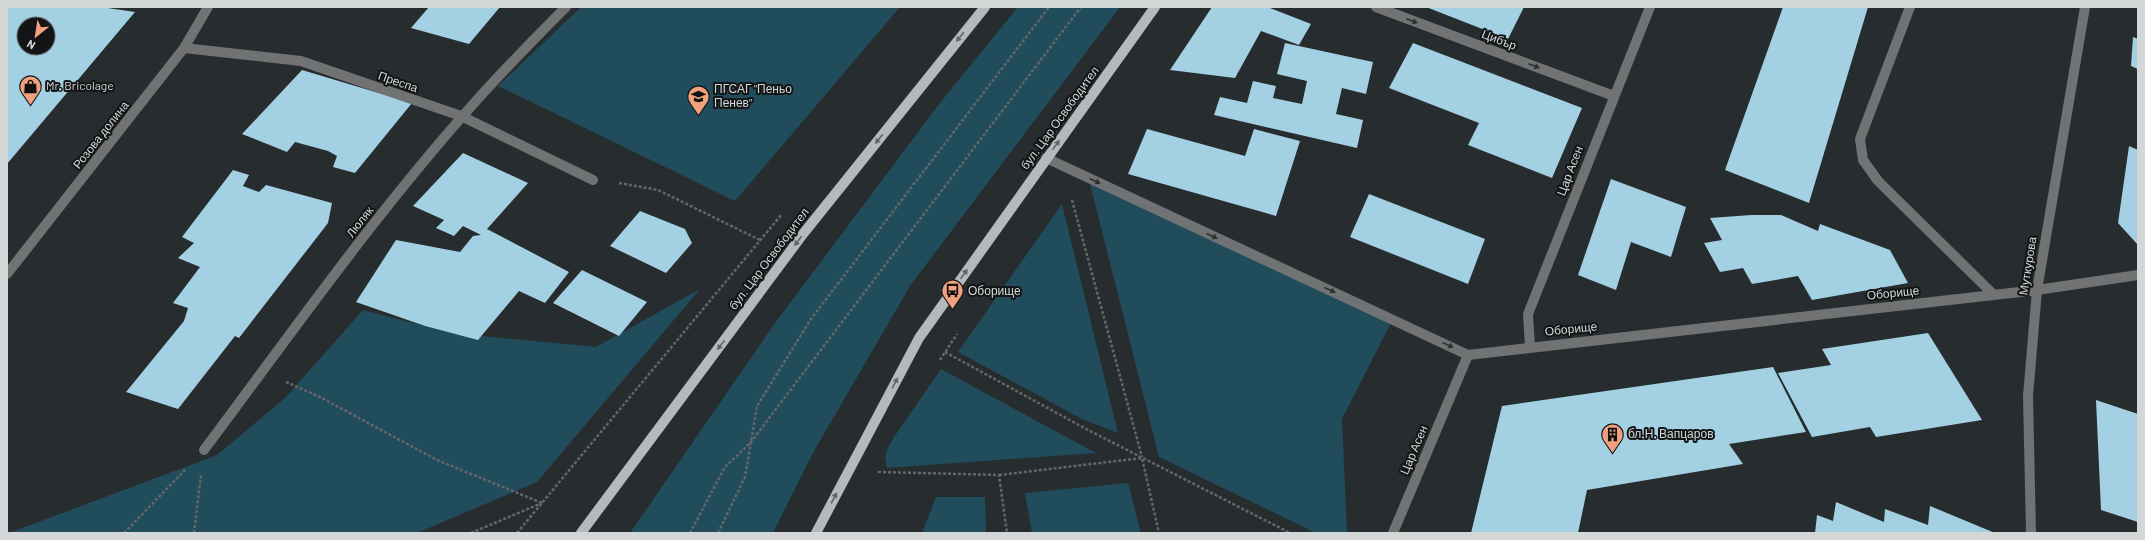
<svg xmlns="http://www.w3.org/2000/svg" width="2145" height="540" viewBox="0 0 2145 540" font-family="Barlow,sans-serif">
  <rect width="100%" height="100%" fill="#272c2e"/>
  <!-- green -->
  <path fill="#214c5c" d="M581,7H900L735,201L498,86Z
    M1018,7H1120L910,286L814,451L773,533H630L775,323L939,104Z
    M1089,180L1393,319L1342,419L1347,533H1316L1159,457Z
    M1062,204L1118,433L1082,419L958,352Z
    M700,289L537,482L417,533H9L217,455L286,397L363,310L451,333L596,347Z
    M941,369L1096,453L887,468L885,456L890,443Z
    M1128,483L1141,533H1032L1025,493Z
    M936,497H985L986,533H922Z"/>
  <!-- building -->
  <path fill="#a3d1e3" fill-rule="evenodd" d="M7,7H101L135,12L7,164ZM24,24H48V48H24Z
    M429,7H500L469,44L411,28Z
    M1212,7H1271L1270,8L1311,24L1299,45L1261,31L1235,78L1170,70Z
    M1426,7H1524L1508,39Z
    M1783,7H1868L1809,203L1725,170Z
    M2133,37L2138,39V69L2131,66Z
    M1285,43L1373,62L1366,94L1342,88L1336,114L1363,120L1357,148L1214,115L1220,97L1247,103L1253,81L1276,86L1273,98L1302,104L1307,81L1277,74Z
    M1413,43L1582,108L1552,178L1468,145L1479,123L1389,88Z
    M302,70L412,103L355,173L333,167L337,156L328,151L295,142L287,152L242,134Z
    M1147,129L1245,156L1254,129L1300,141L1276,216L1128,174Z
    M2129,146L2138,150V245L2118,223Z
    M463,153L528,183L487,229L569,272L545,303L519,291L478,340L425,326L356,302L396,240L460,252L473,236L481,235L463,226L454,236L436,228L444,220L413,206Z
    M233,170L249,175L243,186L259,192L266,185L332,203L328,223L239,338L235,336L178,409L126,392L184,321L188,308L173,303L200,267L178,258L194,243L182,237Z
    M1611,179L1686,207L1671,257L1631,242L1616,290L1578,275Z
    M1369,194L1485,239L1468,284L1350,237Z
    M640,211L685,229L692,243L666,273L610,246Z
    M1751,215H1781L1818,231L1820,224L1890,250L1908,283L1812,300L1798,276L1752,284L1743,268L1720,272L1704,243L1722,240L1710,218Z
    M582,270L647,302L619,336L553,303Z
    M1928,333L1982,420L1876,437L1870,427L1812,437L1778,373L1831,365L1822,349Z
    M1773,367L1806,432L1729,444L1743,464L1587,490L1578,533H1471L1502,406Z
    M2096,400L2138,414V522L2101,510Z
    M1836,502L1884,522L1885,509L1928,525L1930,506L1995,533H1815L1817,515L1833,521Z"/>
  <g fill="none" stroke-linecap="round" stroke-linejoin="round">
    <!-- path -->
    <path stroke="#636769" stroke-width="2.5" stroke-dasharray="3 2" stroke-linecap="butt" d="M619,183L658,190L760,240
      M1072,200L1142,457
      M945,352L1088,430L1290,533
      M940,360L957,334
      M286,382L320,397L437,460L542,503
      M878,472L999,475L1007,533
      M999,475L1142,458L1159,533
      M124,533L186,469
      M194,533L201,475
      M471,533L542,503
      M517,533L782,214
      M690,533L725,467L751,442L1081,7
      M718,533L745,477L757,406L811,319L1049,7"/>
    <!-- minor -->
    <path stroke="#707273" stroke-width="10" d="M1376,7L1614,96
      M1910,7L1860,139L1863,160L1878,181L1994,295
      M184,48L301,61L461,116L593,180
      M1046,158L1468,355L2037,290L2138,275
      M7,274L184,48L208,7
      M1530,347L1528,314L1650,7
      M204,450C290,335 373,217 468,110C499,75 532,41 566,7
      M1393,533L1468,355
      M2031,533L2028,396L2037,290L2085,7"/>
    <!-- major -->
    <path stroke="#b4b9bb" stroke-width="10" d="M581,533L803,234L985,7
      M816,533L919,338L1155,7"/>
  </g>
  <!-- one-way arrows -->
  <defs><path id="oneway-solid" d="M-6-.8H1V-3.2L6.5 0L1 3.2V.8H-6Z"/></defs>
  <g fill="#2e3031">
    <use href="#oneway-solid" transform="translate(1412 21) rotate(21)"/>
    <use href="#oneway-solid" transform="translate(1534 66) rotate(21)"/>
    <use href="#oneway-solid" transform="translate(1095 181) rotate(25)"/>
    <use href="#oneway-solid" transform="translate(1212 236) rotate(25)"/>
    <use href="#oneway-solid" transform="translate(1330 290) rotate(25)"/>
    <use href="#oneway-solid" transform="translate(1448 345) rotate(25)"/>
  </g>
  <g fill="#636668">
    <use href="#oneway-solid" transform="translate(960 37) rotate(129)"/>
    <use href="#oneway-solid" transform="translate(879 139) rotate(129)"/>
    <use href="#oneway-solid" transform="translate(1056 145) rotate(-54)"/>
    <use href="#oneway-solid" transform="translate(798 241) rotate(127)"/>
    <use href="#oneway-solid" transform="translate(964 274) rotate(-55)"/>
    <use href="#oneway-solid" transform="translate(721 345) rotate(127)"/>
    <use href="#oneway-solid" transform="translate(895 383) rotate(-62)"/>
    <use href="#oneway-solid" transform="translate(834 498) rotate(-62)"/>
  </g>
  <!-- icons -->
  <defs>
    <symbol id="shop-pin" viewBox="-11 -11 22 30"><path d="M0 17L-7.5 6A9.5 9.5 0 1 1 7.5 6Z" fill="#f1a17d" stroke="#121415"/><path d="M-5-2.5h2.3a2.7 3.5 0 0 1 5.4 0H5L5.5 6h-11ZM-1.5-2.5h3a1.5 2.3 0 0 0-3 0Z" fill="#111"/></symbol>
    <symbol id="school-pin" viewBox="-11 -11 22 30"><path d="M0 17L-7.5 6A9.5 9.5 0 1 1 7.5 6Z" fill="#f1a17d" stroke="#121415"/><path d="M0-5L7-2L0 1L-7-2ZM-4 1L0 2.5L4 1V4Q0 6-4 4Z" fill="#111"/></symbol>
    <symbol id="bus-pin" viewBox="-11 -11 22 30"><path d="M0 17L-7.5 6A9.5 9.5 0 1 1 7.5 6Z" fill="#f1a17d" stroke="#121415"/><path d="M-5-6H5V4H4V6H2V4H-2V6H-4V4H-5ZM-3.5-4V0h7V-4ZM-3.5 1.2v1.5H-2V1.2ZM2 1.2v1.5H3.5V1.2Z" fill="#111"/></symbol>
    <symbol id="building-pin" viewBox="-11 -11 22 30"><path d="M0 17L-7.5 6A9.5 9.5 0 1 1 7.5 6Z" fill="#f1a17d" stroke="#121415"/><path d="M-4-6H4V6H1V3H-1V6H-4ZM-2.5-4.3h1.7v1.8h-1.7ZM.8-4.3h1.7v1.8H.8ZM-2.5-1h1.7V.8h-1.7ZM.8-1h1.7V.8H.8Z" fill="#111"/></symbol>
  </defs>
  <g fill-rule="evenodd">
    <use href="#shop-pin" x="18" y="74" width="25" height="34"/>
    <use href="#school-pin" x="686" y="84" width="25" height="34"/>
    <use href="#bus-pin" x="940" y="278" width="25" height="34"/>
    <use href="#building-pin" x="1600" y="422" width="25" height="34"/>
  </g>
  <g text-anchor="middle" stroke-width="4" stroke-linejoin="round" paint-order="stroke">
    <!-- street labels -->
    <g font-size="12" fill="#d4d7d8" stroke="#121415">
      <text transform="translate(1499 40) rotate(21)" y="4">Цибър</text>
      <text transform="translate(398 82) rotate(19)" y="4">Преспа</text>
      <text transform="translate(1060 118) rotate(-54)" y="4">бул. Цар Освободител</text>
      <text transform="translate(101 135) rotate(-52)" y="4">Розова долина</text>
      <text transform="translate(1570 171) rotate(-69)" y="4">Цар Асен</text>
      <text transform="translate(360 222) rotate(-52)" y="4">Люляк</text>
      <text transform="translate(769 259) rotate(-53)" y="4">бул. Цар Освободител</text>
      <text transform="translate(2028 266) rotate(-81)" y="4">Муткурова</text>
      <text transform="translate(1893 293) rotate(-6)" y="4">Оборище</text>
      <text transform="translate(1571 329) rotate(-6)" y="4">Оборище</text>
      <text transform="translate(1414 450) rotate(-67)" y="4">Цар Асен</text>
    </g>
    <!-- poi labels -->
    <g font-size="12" fill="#d4d7d8" stroke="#121415" text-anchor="start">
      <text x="46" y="90">Mr. Bricolage</text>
      <text x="714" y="93">ПГСАГ "Пеньо<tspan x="714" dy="14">Пенев"</tspan></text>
      <text x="968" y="295">Оборище</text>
      <text x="1628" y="438">бл.Н. Вапцаров</text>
    </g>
  </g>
  <!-- border -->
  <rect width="2145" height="540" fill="none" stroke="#d4d7d8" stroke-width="16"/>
  <!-- north arrow -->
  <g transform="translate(36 36) rotate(210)"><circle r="19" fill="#121415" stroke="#606263"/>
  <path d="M0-3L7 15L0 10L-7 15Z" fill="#f1a17d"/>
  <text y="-6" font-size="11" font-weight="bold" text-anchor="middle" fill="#d4d7d8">N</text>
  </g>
</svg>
